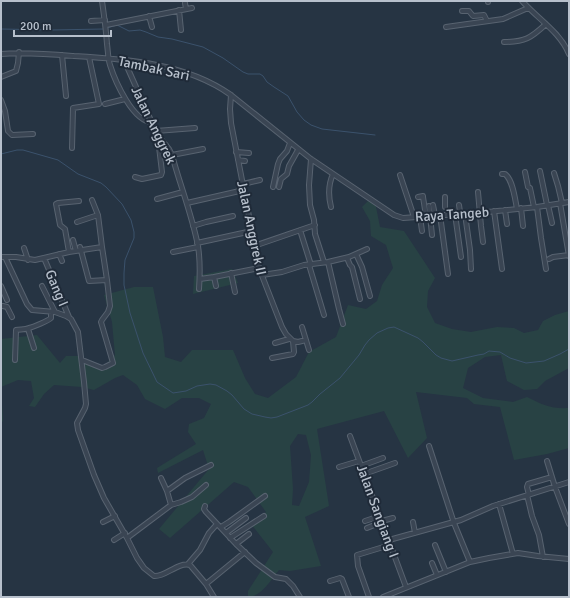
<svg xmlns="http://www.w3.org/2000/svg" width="570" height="598" viewBox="0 0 570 598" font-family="Signika,sans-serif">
  <rect width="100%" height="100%" fill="#263443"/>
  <!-- green -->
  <path fill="#284244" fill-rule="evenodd" d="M368,201L375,202L380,227L404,231L435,278L428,291L427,307L435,323L452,329L471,332L497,327L514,328L524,333L538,330L543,321L555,315L569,311V368L545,381L537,389L524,390L507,381L501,355L485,357L468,368L463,388L483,398L513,402L527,397C543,405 551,409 569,408V448L547,454L514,460L500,407L474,404L467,398L416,392L427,438L408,458L384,411L317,429L329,506L305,517L321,566L290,571L279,570C271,580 261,597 248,597V591L273,552L251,524L266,512L248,487L234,482L170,538L159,529L209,469L203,450L158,473L157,468L196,444L188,432L189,424L204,418L211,404L199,398H182L165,409L145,399L137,385L123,375L115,378L94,390L82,387L54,385L44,394L35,407L29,406L34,398L31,381L18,380L1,387L3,420L1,425V339L37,335L60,363L66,356H78L102,368L115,355L112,322L104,295L134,287H153L163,337L165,357L181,362L192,350H233L245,378L255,394L268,398L296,377L309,352L336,337L348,305L366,309L377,301L382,285L393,268L386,245L371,236L370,221L362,207ZM298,434L306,435L311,455L309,482L299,506L292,505L293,489L290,446Z
    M232,269L238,283L193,294L194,276Z"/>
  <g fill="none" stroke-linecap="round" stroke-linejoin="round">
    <!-- stream -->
    <path stroke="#3b526c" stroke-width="1" d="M107,28L117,25L129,31L140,30L146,32L158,37L172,39L203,47L223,58L243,72L248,74H260L263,76L267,82L274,87L288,96L297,112L304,120L311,125L322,129L375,135
      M1,29L51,30L104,29
      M1,154L17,150H23L58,160L78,174L101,183L106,187L122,204L131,220L134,232V238L125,260L124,273V285L130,313L143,353L157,382L173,393L186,391L197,386L210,384L216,385L227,391L232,395L244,409L252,414L265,417L271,418L277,417L308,405L312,402L320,394L340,378L359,355L365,345L369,340L377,333L388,328L394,327L418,338L423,342L436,355L441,358L452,361L478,355L484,354L489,351L500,352L510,358L526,363L544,361L560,354L569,349"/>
    <defs>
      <path id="minor" d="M102,1C104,15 106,29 107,44C108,51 108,59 110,65C115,81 133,122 152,122
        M488,1V2
        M522,1C538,19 560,32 569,54
        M185,3L186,9
        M179,10L181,30
        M462,11H469L473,16L484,15L487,21
        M149,16L152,27
        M91,21L105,20
        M106,25L192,8
        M446,27L503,19L528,8
        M504,42C525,42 531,38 546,24
        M1,54C25,52 49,54 74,56C127,59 186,63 231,95L311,159L394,215L403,218L487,212L537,207L569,202
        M62,55L66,96
        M124,60L157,134L169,149L172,155C180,185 192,215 198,246C200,259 200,275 199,289
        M1,77L16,71L18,63L19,52
        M231,95L230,109L231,123L259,268L282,327L286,334L293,341L298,342L306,340
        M1,100L5,111L8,131L12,135L33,134
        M105,104L125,99
        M156,131L195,128
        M72,148L73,108L99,104L89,57
        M236,152L249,153
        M172,155L203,149
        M311,159L309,185L310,205L314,220L315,234L324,262
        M238,160L245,161
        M540,171L547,205
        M525,172L528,187L530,188L534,207
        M554,173L558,186L562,203
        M502,174H505C513,180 515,199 517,209
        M400,175L414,217
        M135,177L142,179L161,175L162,172L159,147L160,146L166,145
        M243,184L260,180
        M273,187L278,164L280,159L287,151L290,143
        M279,187L281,179L287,174L289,166L298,150
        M478,192L481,226L483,242
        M418,197L423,196V197L426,216
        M445,197V207
        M157,199L183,192
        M92,200L98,215L102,247
        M187,203L244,190
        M560,203L569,256
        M433,205L435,215
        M459,205L460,212
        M548,205L552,223
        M429,206L432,235
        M331,207C328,195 328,185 333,174
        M537,207L541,238L546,269
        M521,208L523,226
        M505,210L507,224
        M494,211L502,269
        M455,214L461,257
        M465,214L470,250L471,269
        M440,215L448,274
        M420,217L422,231
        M77,222L98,215
        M193,226L206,222L233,216
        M300,230L311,265
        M73,240L76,251
        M197,243L252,231
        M254,246L315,225
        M80,247L89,281L107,280
        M24,248L28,260
        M69,252L65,229L60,225L56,204L58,203L79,201
        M173,252L198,247
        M59,254L62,261
        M356,254L362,267L370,296
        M1,257H5L27,304L32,310L55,312L66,316L71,319L78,332L84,382L86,404L85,408L77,423L78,430L94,475L104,498L127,538L137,558L144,568L154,576C166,577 177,562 190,565L206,584L214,597
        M5,257H16L35,260L69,252L102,247L107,280L110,306L108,312L102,320L101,322L113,363L105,367L102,368L82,360
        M44,258L69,317
        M347,258L350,265L352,267L360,299
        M549,259L553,257L569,255
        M328,262L339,309L343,324
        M309,265L324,315
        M231,273L235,292
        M262,275L282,272L304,265L328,262L349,257L367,249
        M214,277L216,286
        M200,279L214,277L259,268
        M1,286L7,300
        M42,286L55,312
        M1,306H3L7,307L12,317
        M302,327L309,350
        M28,329L34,348
        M275,343L289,339
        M272,358L293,354L294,352L293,341
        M15,360L16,330C20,329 25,330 29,328C33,327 48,321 51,318V312
        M350,436L406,587
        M429,446L454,523L470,562
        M547,461L555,487L569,524
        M361,466L383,458
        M339,467L359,461
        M364,474L395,463
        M161,478L167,491L171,505
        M167,491L185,478L211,465
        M527,495L532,516L539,535L543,557
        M529,495L527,487L528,484L552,477
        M499,504L513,554
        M205,506L204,509L206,512L236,544L256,563L275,577L286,579L293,586L300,597
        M365,521L380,516
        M382,521L393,518
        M103,522L115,516
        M413,522L415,533
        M221,527L229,522L265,496
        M367,528L382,522
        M226,533L246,518
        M127,538L171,505L181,502L192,497L206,485
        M230,538L264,516
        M114,540L125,533
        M389,540L461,520L493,506L569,482
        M236,544L249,534
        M435,545L446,572
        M432,563L437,575
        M188,564L200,550L209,533L217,524
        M330,581L340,578L342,579L349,597
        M206,584L245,552
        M369,597L358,566L357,555L390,545
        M383,597L470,562L489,558L518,553L538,556L569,559"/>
    </defs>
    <!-- minor casing -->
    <use href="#minor" stroke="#586370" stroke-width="6"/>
    <!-- minor -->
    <use href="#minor" stroke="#3a4553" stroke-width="4"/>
  </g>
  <g text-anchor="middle" stroke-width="4" stroke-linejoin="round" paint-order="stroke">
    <!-- street labels -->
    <g font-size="14" fill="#b7c0cc" stroke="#1f2a38">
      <text transform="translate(154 68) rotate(12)" y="5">Tambak Sari</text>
      <text transform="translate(154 125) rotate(64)" y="5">Jalan Anggrek</text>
      <text transform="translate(452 214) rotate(-4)" y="5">Raya Tangeb</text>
      <text transform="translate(252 228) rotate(78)" y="5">Jalan Anggrek II</text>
      <text transform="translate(57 288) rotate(67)" y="5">Gang I</text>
      <text transform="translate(378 511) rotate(70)" y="5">Jalan Sangiang I</text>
    </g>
  </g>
  <!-- border -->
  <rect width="570" height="598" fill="none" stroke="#b7c0cc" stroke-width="4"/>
  <!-- scale -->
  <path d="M14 30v6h97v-6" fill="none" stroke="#b7c0cc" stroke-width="2"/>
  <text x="20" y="30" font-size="12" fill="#b7c0cc" stroke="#1f2a38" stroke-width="3" paint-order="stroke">200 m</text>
</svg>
